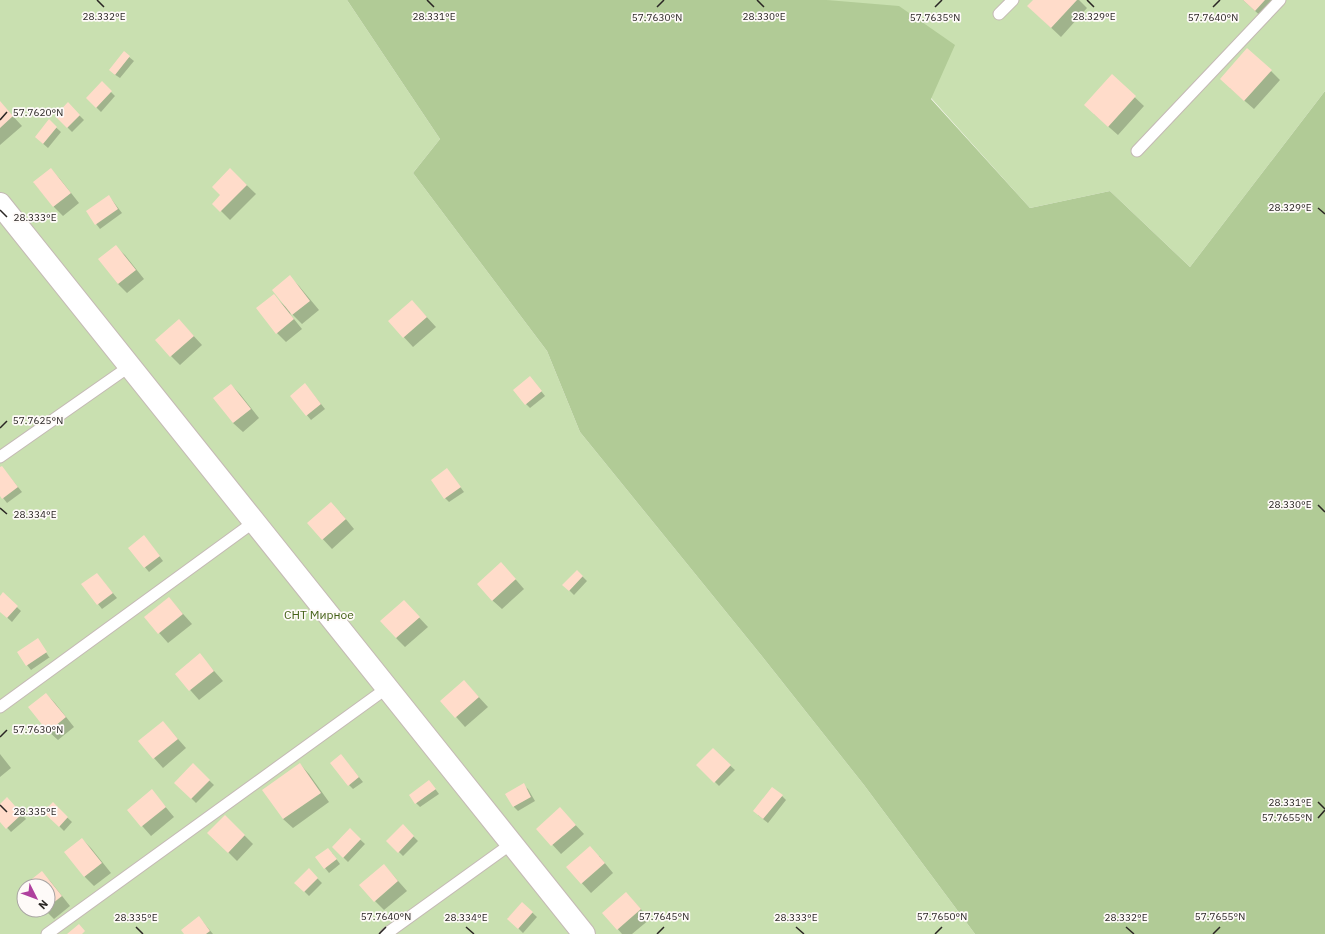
<svg xmlns="http://www.w3.org/2000/svg" width="1325" height="934" viewBox="0 0 1325 934" font-family="'IBM Plex Sans',sans-serif">
  <rect width="100%" height="100%" fill="#fefaf8"/>
  <!-- green -->
  <path fill="#c9e0b0" fill-rule="evenodd" d="M0,0H347L440,139L413,173L547,351L580,432L761,655L864,785L975,934H0ZM24,886H48V910H24Z
    M827,0H1325V91L1190,267L1110,191L1030,208L931,98Z"/>
  <!-- forest -->
  <path fill="#b1cb96" d="M347,0H827L899,6L955,45L931,99L1030,208L1110,191L1190,267L1325,91V934H975L864,785L761,655L580,432L547,351L413,173L440,139Z"/>
  <!-- shadow -->
  <path fill="#0003" d="M1034,0H1079L1087,8L1061,37L1028,6Z
    M1243,0H1283L1265,20Z
    M129,57L134,61L120,78L114,74Z
    M1271,71L1280,80L1254,109L1230,88Z
    M1112,76L1144,106L1118,135L1094,114Z
    M102,83L115,96L101,112L87,98Z
    M0,102L22,126L0,145Z
    M68,104L84,120L72,132L56,116Z
    M49,121L61,132L48,148L40,141Z
    M51,169L60,179L79,203L63,216L54,207L34,183Z
    M230,169L256,194L230,220L214,204L222,195Z
    M109,196L122,213L100,229L87,212Z
    M115,246L125,255L144,279L127,293L118,284Z
    M290,277L299,286L319,310L302,324L291,313L290,314L302,329L286,342L277,333L274,296L285,306L286,305Z
    M412,301L436,327L413,347L389,321Z
    M179,320L202,345L180,365L171,356Z
    M534,382L545,396L530,408L526,404Z
    M231,385L240,394L259,418L243,432L233,423Z
    M309,389L325,409L311,420L291,396Z
    M0,469L6,472L22,492L7,503L0,494Z
    M447,469L464,492L449,502L445,498Z
    M340,512L354,529L332,549L308,523Z
    M148,541L163,561L149,572L129,548Z
    M577,571L587,581L574,595L564,585Z
    M510,573L524,589L502,609L492,600Z
    M97,574L117,598L102,609L83,585Z
    M3,594L21,611L12,622L0,611V597Z
    M169,598L192,624L168,643L145,617Z
    M413,611L428,627L405,647L396,638Z
    M40,643L49,657H50L31,670L27,665Z
    M200,655L223,681L199,700L176,674Z
    M464,681L488,707L465,727L442,701Z
    M46,694L55,703L74,727L58,740L48,731Z
    M163,722L186,748L163,768L154,758Z
    M713,750L735,770L719,786L698,765Z
    M0,754L11,768L0,777Z
    M345,760L363,782L353,789L349,785Z
    M300,764L309,774L329,802L293,828L283,819Z
    M193,765L214,785L196,803L176,783Z
    M523,785L528,789L535,801L518,811L514,807L507,794Z
    M433,786L439,794L420,807L416,803Z
    M152,791L174,817L151,836L128,810Z
    M782,796L786,800L768,823L758,815Z
    M7,799L26,819L11,832L0,820V805Z
    M53,804L72,822L64,831L45,812Z
    M225,816L253,844L237,861L209,833Z
    M569,818L584,834L561,854L538,829Z
    M403,826L418,841L403,856L388,841Z
    M350,830L365,844L348,862L333,847Z
    M82,839L91,848L111,873L94,886L85,877L66,853Z
    M332,853L340,864L329,873L325,868Z
    M599,856L613,873L591,893L567,867Z
    M384,865L407,891L384,910L375,901Z
    M309,870L322,883L309,896L296,883Z
    M42,872L51,882L70,906L54,919L45,910H48V886H25Z
    M626,893L650,919L632,934H622L604,913Z
    M522,903L537,917L523,933L508,918Z
    M203,922L213,934H186Z"/>
  <!-- building -->
  <path fill="#ffdcca" d="M1033,0H1077L1051,28L1027,6Z
    M1243,0H1265L1255,11Z
    M1247,48L1272,70L1244,101L1220,79Z
    M124,51L130,56L115,75L109,70Z
    M1112,74L1136,96L1108,127L1084,105Z
    M102,81L112,91L96,108L86,98Z
    M0,101L13,116L0,128Z
    M68,102L80,115L67,128L55,116Z
    M49,119L57,127L43,144L35,137Z
    M51,168L71,193L53,207L33,182Z
    M230,168L247,185L220,212L212,204L220,195L212,187Z
    M109,195L118,209L95,225L86,211Z
    M116,245L136,270L118,284L98,259Z
    M290,275L310,301L292,315L272,290Z
    M274,294L294,319L276,334L256,308Z
    M412,300L427,317L403,338L388,321Z
    M179,319L194,336L170,357L155,340Z
    M530,376L542,391L525,405L513,390Z
    M305,383L321,404L306,416L290,396Z
    M231,384L251,409L233,423L213,398Z
    M2,466L18,487L2,499L0,496V467Z
    M447,468L461,487L444,499L431,480Z
    M331,502L346,519L322,540L307,523Z
    M144,535L160,556L144,568L128,548Z
    M501,562L516,579L492,601L477,584Z
    M577,570L583,576L569,591L562,585Z
    M97,573L113,593L97,605L81,584Z
    M3,592L18,606L7,618L0,612V596Z
    M169,597L183,614L158,634L144,617Z
    M404,600L420,617L396,638L380,621Z
    M38,638L47,652L26,666L17,652Z
    M200,653L214,671L189,691L175,674Z
    M464,680L479,697L455,718L440,701Z
    M46,693L66,717L48,732L28,707Z
    M163,721L178,739L153,759L138,741Z
    M713,748L731,765L714,783L696,765Z
    M341,754L359,777L348,786L330,763Z
    M193,763L210,780L191,799L174,783Z
    M300,763L321,793L283,819L262,790Z
    M429,780L436,789L415,804L409,795Z
    M524,783L531,797L513,807L505,794Z
    M772,787L783,795L763,819L753,811Z
    M152,789L166,807L141,827L127,810Z
    M7,797L22,814L6,829L0,822V804Z
    M53,802L68,817L59,827L43,812Z
    M560,807L576,825L551,846L536,829Z
    M225,815L245,835L228,853L207,833Z
    M403,824L414,836L398,853L386,841Z
    M350,828L361,839L343,858L332,847Z
    M82,838L102,863L84,877L64,852Z
    M590,846L605,863L581,884L566,867Z
    M328,848L337,859L324,869L315,857Z
    M384,864L398,881L374,902L359,885Z
    M309,868L318,878L304,892L294,883Z
    M42,871L62,896L48,907V886H23Z
    M626,892L641,909L617,930L602,913Z
    M522,902L533,912L518,929L507,919Z
    M199,916L210,931L206,934H184L181,930Z
    M79,924L85,931L82,934H67Z"/>
  <g fill="none" stroke-linecap="round" stroke-linejoin="round">
    <defs>
      <path id="lane" d="M999,14L1013,0
        M1137,151L1280,0
        M0,457L130,366
        M0,707L254,522
        M47,934L387,688
        M386,934L511,844"/>
      <path id="street" d="M0,204L584,934"/>
    </defs>
    <!-- lane casing -->
    <use href="#lane" stroke="#c4b9b4" stroke-width="13"/>
    <!-- street casing -->
    <use href="#street" stroke="#c4b9b4" stroke-width="24"/>
    <!-- lane -->
    <use href="#lane" stroke="#fff" stroke-width="11"/>
    <!-- street -->
    <use href="#street" stroke="#fff" stroke-width="22"/>
  </g>
  <!-- ticks -->
  <path fill="none" stroke="#2a2624" stroke-width="1.5" d="M97,0L104,7M427,0L434,7M757,0L764,7M1087,0L1094,7M657,7L664,0M935,7L942,0M1213,7L1220,0M0,120L7,112M1318,208L1325,214M0,210L7,217M0,428L7,421M1318,505L1325,512M0,508L7,514M0,737L7,730M1318,802L1325,809M0,805L7,812M1318,818L1325,810M136,927L143,934M466,927L474,934M796,927L804,934M1126,927L1134,934M379,934L386,927M657,934L664,927M935,934L942,927M1213,934L1220,927"/>
  <g text-anchor="middle" stroke-width="3.5" stroke-linejoin="round" paint-order="stroke">
    <!-- park labels -->
    <g font-size="12" fill="#446117" stroke="#fefaf8">
      <text x="319" y="619">СНТ Мирное</text>
    </g>
  </g>
  <g font-size="10" text-anchor="middle" fill="#2a2624" stroke="#fefaf8" stroke-width="3.5" stroke-linejoin="round" paint-order="stroke">
    <text x="434" y="20">28.331°E</text>
    <text x="104" y="20">28.332°E</text>
    <text x="764" y="20">28.330°E</text>
    <text x="1094" y="20">28.329°E</text>
    <text x="935" y="21">57.7635°N</text>
    <text x="1213" y="21">57.7640°N</text>
    <text x="657" y="21">57.7630°N</text>
    <text x="38" y="116">57.7620°N</text>
    <text x="1290" y="211">28.329°E</text>
    <text x="35" y="221">28.333°E</text>
    <text x="38" y="424">57.7625°N</text>
    <text x="1290" y="508">28.330°E</text>
    <text x="35" y="518">28.334°E</text>
    <text x="38" y="733">57.7630°N</text>
    <text x="1290" y="806">28.331°E</text>
    <text x="35" y="815">28.335°E</text>
    <text x="1287" y="821">57.7655°N</text>
    <text x="386" y="920">57.7640°N</text>
    <text x="664" y="920">57.7645°N</text>
    <text x="942" y="920">57.7650°N</text>
    <text x="1220" y="920">57.7655°N</text>
    <text x="136" y="921">28.335°E</text>
    <text x="466" y="921">28.334°E</text>
    <text x="796" y="921">28.333°E</text>
    <text x="1126" y="921">28.332°E</text>
  </g>
  <!-- north arrow -->
  <g transform="translate(36 898) rotate(132)"><circle r="19" fill="#fefaf8" stroke="#a9a5a3"/>
  <path d="M0-3L7 15L0 10L-7 15Z" fill="#af409e"/>
  <text y="-6" font-size="11" font-weight="bold" text-anchor="middle" fill="#2a2624">N</text>
  </g>
</svg>
